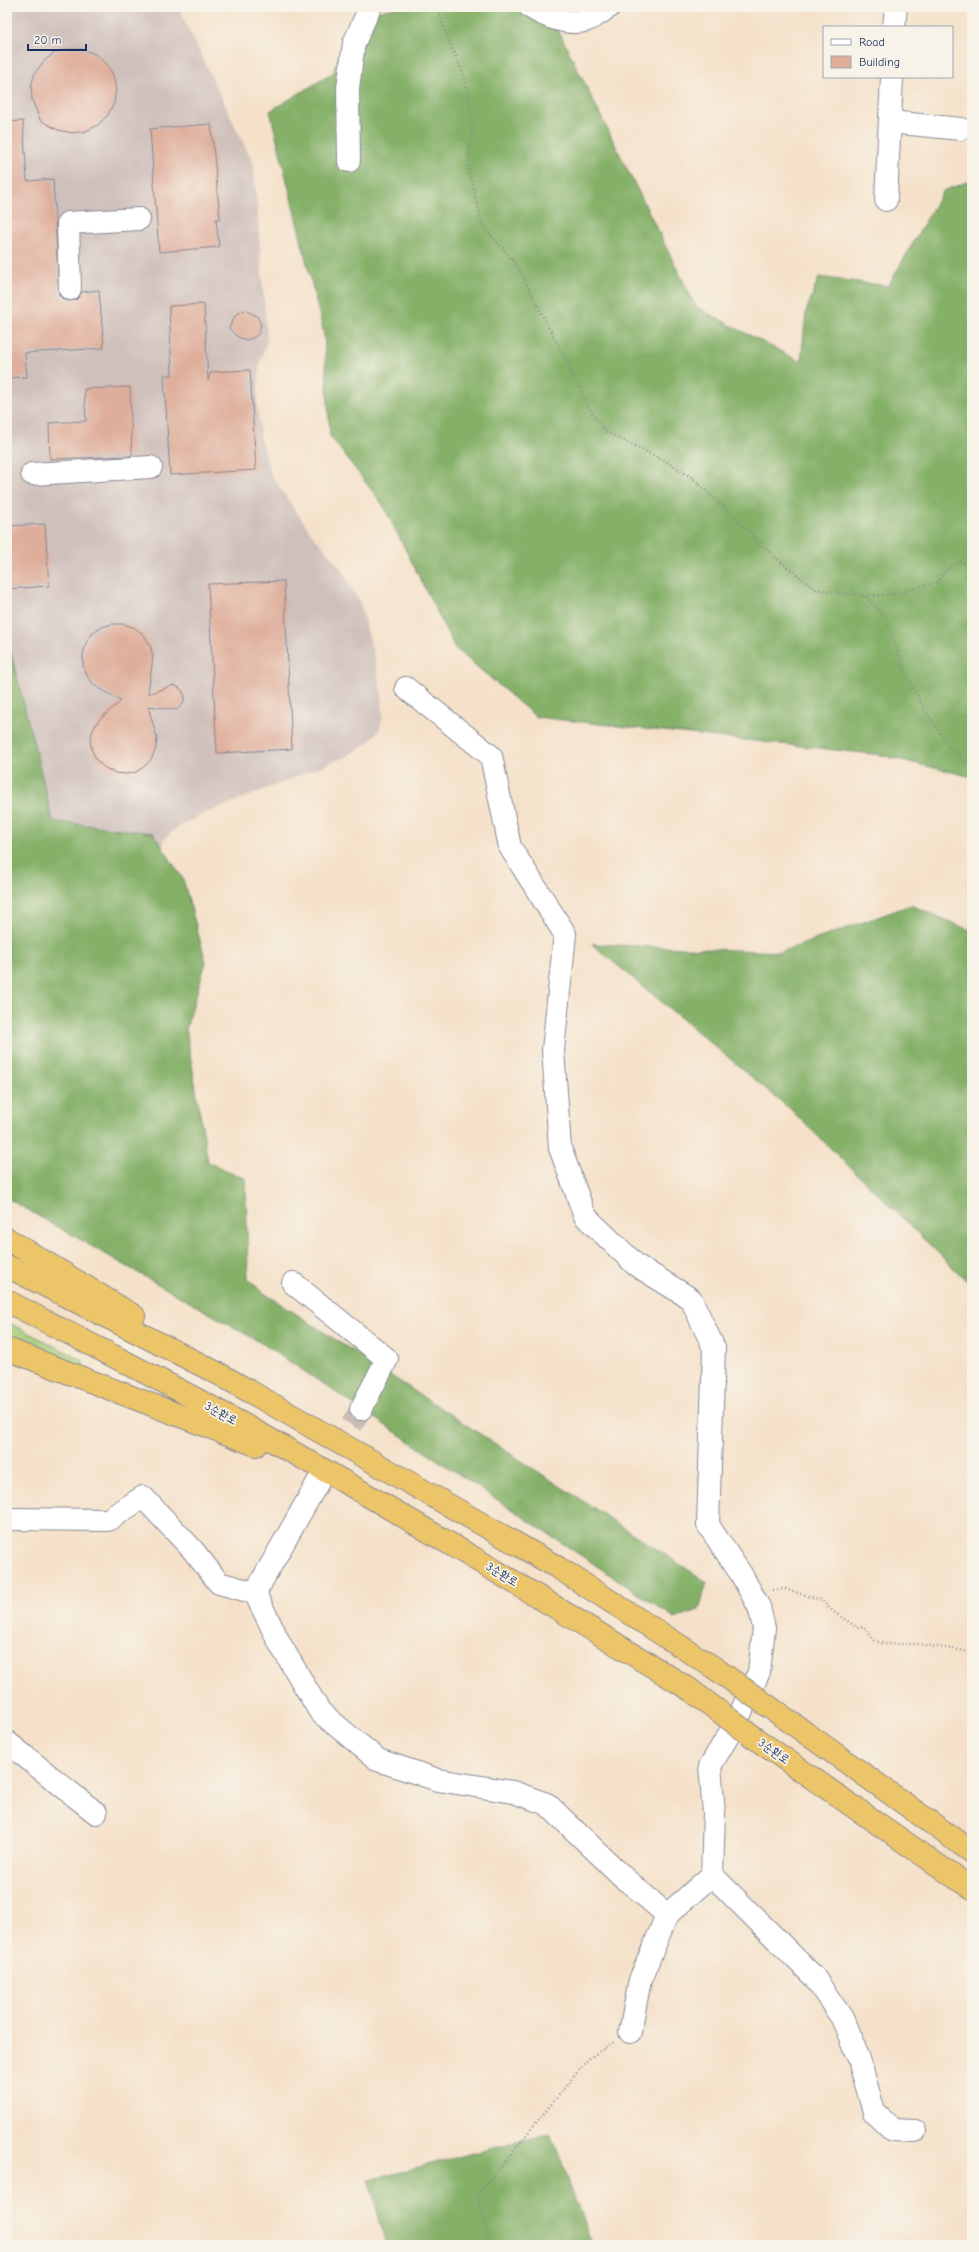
<svg xmlns="http://www.w3.org/2000/svg" width="979" height="2252" viewBox="0 0 979 2252" font-family="'Comic Neue','Poor Story',sans-serif">
  <rect width="100%" height="100%" fill="#f7f3e8"/>
  <filter id="ink" filterUnits="userSpaceOnUse"><feTurbulence type="fractalNoise" baseFrequency=".025" numOctaves="2"/><feDisplacementMap in="SourceGraphic" scale="8" xChannelSelector="R" yChannelSelector="G"/><feConvolveMatrix kernelMatrix="1 2 1 2 8 2 1 2 1" color-interpolation-filters="sRGB"/></filter>
  <filter id="wash" filterUnits="userSpaceOnUse"><feTurbulence type="fractalNoise" baseFrequency=".012" numOctaves="4" result="noise"/><feDisplacementMap in="SourceGraphic" scale="16" xChannelSelector="R" yChannelSelector="G"/><feGaussianBlur stdDeviation="0.9" result="paint"/><feColorMatrix in="noise" values="0 0 0 0 0 0 0 0 0 0 0 0 0 0 0 0 0 1.4 0 .05"/><feComposite in="paint" operator="in"/></filter>
  <g filter="url(#wash)">
    <rect width="100%" height="100%" fill="#f5e1c9"/>
    <!-- industrial -->
    <path fill="#cfc0bb" d="M7,7H178L254,165L267,340L260,363L257,405L261,441L272,477L312,534L343,571L360,603L375,659L382,697L383,715L379,731L366,744L345,757L199,816L177,828L164,839L163,860L7,968Z"/>
    <!-- green -->
    <path fill="#a5cc76" stroke="#607e6a" d="M7,1322L84,1361L82,1369L7,1337Z"/>
    <!-- forest -->
    <path fill="#84b067" stroke="#507062" d="M399,7H518L557,28L696,307L801,362L806,312L819,277L888,286L943,191L972,180V777L881,755L536,717L455,648L383,505L330,436L324,334L270,111L333,73L352,17Z
      M7,648L11,653L53,821L153,833L183,879L206,962L186,1029L208,1162L246,1179L248,1279L264,1293L707,1582L699,1610L675,1618L263,1344L7,1198Z
      M911,905L969,930L972,924V1286L789,1108L592,944L781,952Z
      M551,2133L592,2245H386L369,2180Z"/>
    <g id="blocks">
      <!-- building -->
      <path fill="#dfae9b" d="M67,49H82L95,54L106,63L113,75L116,89L114,103L108,115L98,125L86,131L72,133L58,130L40,120L32,100L31,86L35,73L43,62L54,53Z
        M23,121L27,181L53,179L59,295L64,300L71,301L77,299L82,292L99,290L104,348L25,353L27,377L7,378V122Z
        M211,124L220,219H216L219,247L159,252L150,129Z
        M204,304L208,381L211,372L250,370L256,470L170,475L164,375H172L169,306Z
        M245,310L257,316L261,324L259,333L255,337L246,340L236,336L229,328L236,314Z
        M130,387L132,456L50,459L49,423L86,421L84,389Z
        M45,524L49,586L7,589V526Z
        M284,581L292,749L217,753L208,584Z
        M112,624H124L135,628L144,635L150,645L153,657L148,694L174,685L181,689L185,696L183,704L177,710L148,706L157,738L156,748L152,758L145,766L136,772L126,774L115,773L105,768L97,761L92,751L90,740L93,729L99,720L121,701L94,685L87,676L83,665V654L86,643L92,634L102,627Z"/>
    </g>
  </g>
  <g filter="url(#ink)">
    <use href="#blocks" fill-opacity="0" stroke="#888894" stroke-width="1"/>
    <g fill="none" stroke-linecap="round" stroke-linejoin="round">
      <!-- minor-tunnel -->
      <path stroke="#c9bdb4" stroke-width="22" stroke-dasharray="22 11" stroke-linecap="butt" d="M318,1482L361,1409"/>
      <defs>
        <path id="minor" d="M530,7C543,16 567,25 584,21C592,20 602,11 609,7
          M894,27L896,7
          M890,122L961,129
          M349,161L348,88L354,43L370,7
          M886,200L892,77
          M70,289L68,223L139,219
          M32,474L151,467
          M406,688L491,756L510,847L565,934L553,1050L560,1148L585,1216L636,1265L691,1299L714,1348L708,1525L741,1574L759,1607L764,1628L759,1672L737,1721L710,1766L714,1813L712,1875L814,1977L842,2018L859,2059L874,2112L893,2130L915,2131
          M293,1283L387,1359L361,1409
          M7,1519L108,1520L143,1497L192,1549L219,1583L255,1593L280,1644L320,1712L378,1760L438,1780L513,1792L547,1804L622,1876L667,1915L640,1980L630,2032
          M255,1593L318,1482
          M7,1742L96,1813
          M667,1915L712,1875"/>
        <path id="highway" d="M7,1239L134,1316
          M7,1266L221,1375L557,1567L713,1667
          M7,1301C92,1346 179,1388 262,1435C407,1516 548,1602 689,1689
          M7,1349L256,1445
          M782,1716L972,1852
          M756,1739L972,1889"/>
      </defs>
      <!-- minor casing -->
      <use href="#minor" stroke="#888894" stroke-width="24"/>
      <!-- highway casing -->
      <use href="#highway" stroke="#888894" stroke-width="24"/>
      <!-- path -->
      <path stroke="#888894" stroke-width="2.5" stroke-dasharray="1 3" stroke-linecap="butt" d="M440,7V16L446,33L465,78L473,120L468,167L483,226L512,259L522,275L578,384L587,406L606,432L665,461L693,478L776,558L815,589L866,596L887,620L897,651L921,704L951,749L972,767
        M866,596L895,594L937,582L948,568L960,561L972,566
        M773,1590L785,1589L822,1600C831,1613 845,1618 857,1628L863,1626L875,1641L886,1644H918L972,1652
        M488,2245L485,2220L477,2196L588,2059L614,2042"/>
      <!-- minor -->
      <use href="#minor" stroke="#fff" stroke-width="22"/>
      <!-- highway -->
      <use href="#highway" stroke="#edc569" stroke-width="22"/>
      <defs>
        <path id="highway-bridge" d="M713,1667L782,1716
          M689,1689L756,1739"/>
      </defs>
      <!-- highway-bridge casing -->
      <use href="#highway-bridge" stroke="#888894" stroke-width="24" stroke-linecap="butt"/>
      <!-- highway-bridge -->
      <use href="#highway-bridge" stroke="#edc569" stroke-width="22"/>
    </g>
  </g>
  <g text-anchor="middle" stroke-width="3.5" stroke-linejoin="round" paint-order="stroke">
    <!-- street labels -->
    <g font-size="12" fill="#1b2f5e" stroke="#f7f3e8">
      <text transform="translate(221 1413) rotate(28)" y="4">3순환로</text>
      <text transform="translate(502 1574) rotate(31)" y="4">3순환로</text>
      <text transform="translate(774 1751) rotate(35)" y="4">3순환로</text>
    </g>
  </g>
  <!-- margin -->
  <rect width="979" height="2252" fill="none" stroke="#f7f3e8" stroke-width="24"/>
  <!-- legend -->
  <rect x="823" y="26" width="130" height="52" fill="#f7f3e8" stroke="#9fa5b1"/>
  <rect x="831" y="39" width="20" height="6" fill="#ffffff" stroke="#9fa5b1"/>
  <text x="859" y="46" font-size="12" fill="#1b2f5e">Road</text>
  <rect x="831" y="56" width="20" height="12" fill="#dfae9b" stroke="#9fa5b1"/>
  <text x="859" y="66" font-size="12" fill="#1b2f5e">Building</text>
  <!-- scale -->
  <path d="M28 44v6h58v-6" fill="none" stroke="#1b2f5e" stroke-width="2"/>
  <text x="34" y="44" font-size="12" fill="#1b2f5e" stroke="#f7f3e8" stroke-width="3" paint-order="stroke">20 m</text>
</svg>
